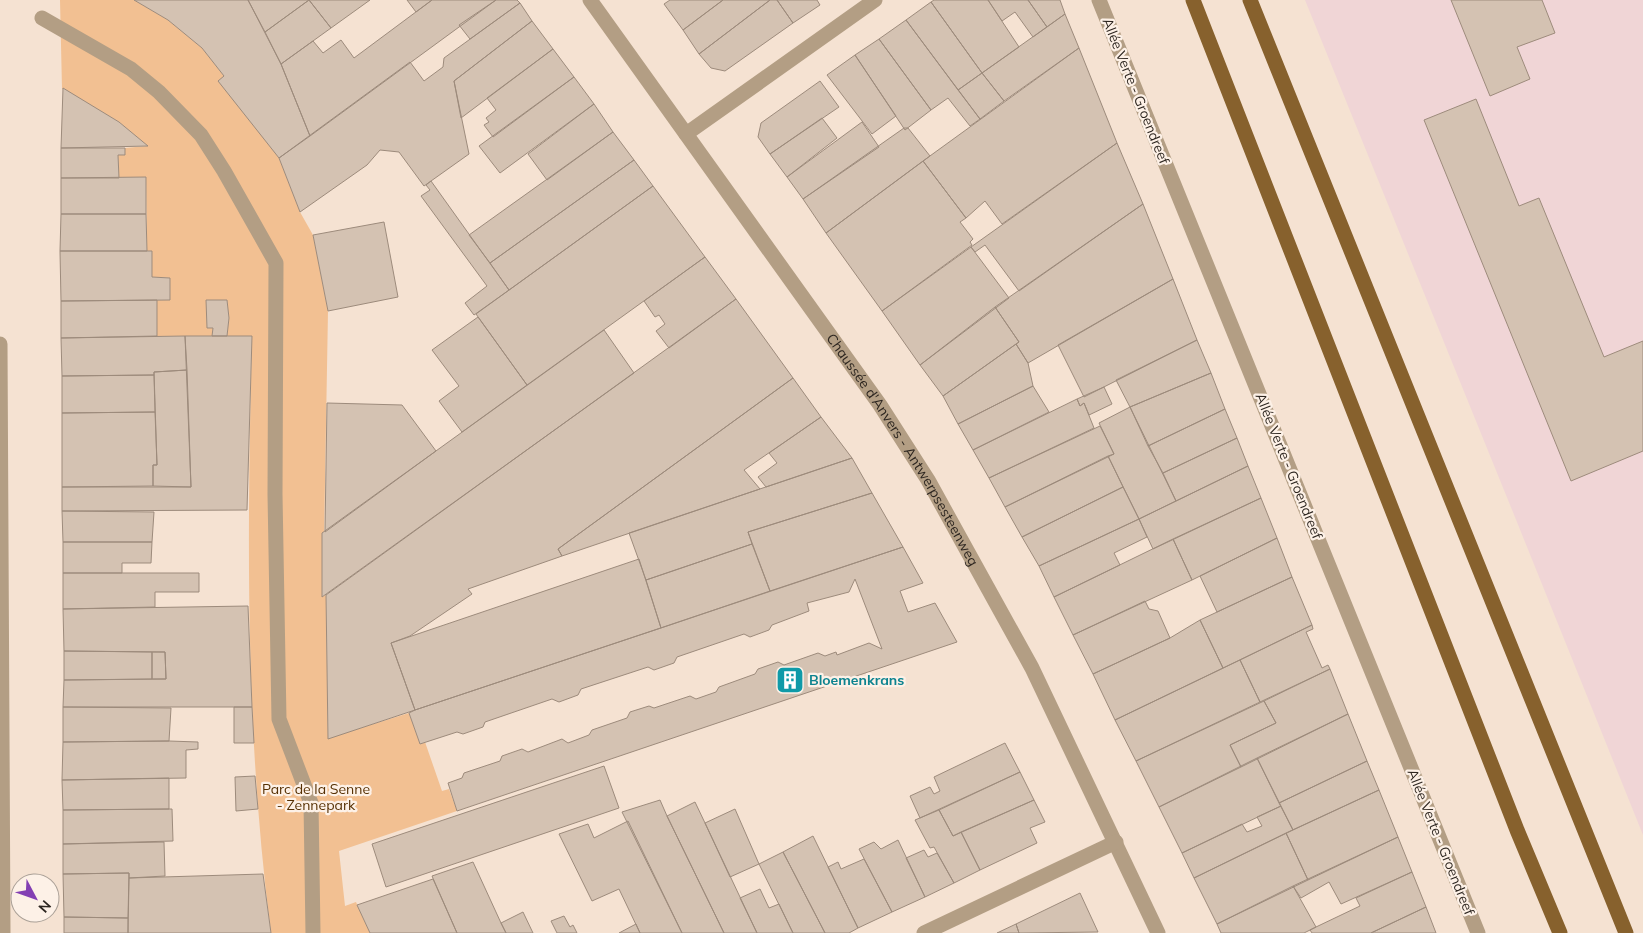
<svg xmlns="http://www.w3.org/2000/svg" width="1643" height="933" viewBox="0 0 1643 933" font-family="Mulish,sans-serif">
  <rect width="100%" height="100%" fill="#f5e2d2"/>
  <!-- industrial -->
  <path fill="#f0d5d6" d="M1305,0H1643V835L1519,527Z"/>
  <!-- green -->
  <path fill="#f2c092" d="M60,0H134L168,20L202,48L224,76L279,158L300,212L313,235L328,311L323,596L326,595L328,738L409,713L420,744L425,742L442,791L449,789L457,811L339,851L345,906L356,902L370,933H271C245,735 247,535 252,336H227L229,318L227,300H206L213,328L212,336H157V300L170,278L152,277V251H147L146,177L119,178L118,155L125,154V148L147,146L119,122L62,89Z"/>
  <!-- building -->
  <path fill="#d4c2b2" stroke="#9d8b7c" d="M134,0H248L281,64L310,136L279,158L218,81L224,76L202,48L168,20Z
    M248,0H309L265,32Z
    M309,0H370L331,28Z
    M309,0L331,28L281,64L265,32Z
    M407,0H432L416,12Z
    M432,0H496L310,136L281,64L313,41L323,53L341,40L354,58Z
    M496,0H517L520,3L470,39L459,25Z
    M670,0H723L683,30L664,4Z
    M723,0H770L699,54L683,30Z
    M770,0H777L793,23L725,71L711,68L699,54Z
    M777,0H817L820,5L793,23Z
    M934,0H988L1019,47L982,73L931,2Z
    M988,0H1028L1047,27L1033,37L1015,12L1002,21Z
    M1028,0H1060L1065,14L1047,27Z
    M1451,0H1542L1555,33L1517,47L1530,79L1490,96Z
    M931,2L982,73L958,90L906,20Z
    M520,3L532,21L454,81L469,154L424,186L399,152L380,150L367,165L300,212L279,158L410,62L424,81L443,67L444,58Z
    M1065,14L1079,48L1004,101L982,73Z
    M906,20L980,119L970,126L948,98L931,110L879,39Z
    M532,21L553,49L461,118L454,81Z
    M879,39L931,110L905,130L855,55Z
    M1079,48L1117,143L1002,224L985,201L966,218L923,161Z
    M553,49L574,77L493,137L484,125L489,122L486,118L496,110L487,98Z
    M855,55L896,116L872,134L827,75Z
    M982,73L1004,101L980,119L958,90Z
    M574,77L594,104L500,173L479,146Z
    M820,81L839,107L770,154L758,137L761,123Z
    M63,88L119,122L148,146L61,148Z
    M1476,99L1519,206L1539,198L1604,357L1643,341V451L1571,481L1424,120Z
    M594,104L613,132L547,180L528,154Z
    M822,118L837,138L787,177L770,154Z
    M862,122L879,147L803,199L787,177Z
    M904,128H908L930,156L826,233L803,199Z
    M613,132L634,160L490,263L469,235Z
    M1117,143L1143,204L1019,291L985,245L975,252L971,247Z
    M61,148H125V155H118L119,178H61Z
    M634,160L653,186L509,290L490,263Z
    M923,161L966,218L960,222L973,239L970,242L972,245L882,311L826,233Z
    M146,177V214H61V178Z
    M431,181L509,290L474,315L465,303L487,286L421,196L430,190L426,185Z
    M653,186L705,257L527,385L476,314Z
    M1143,204L1173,279L1028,363L1016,344L1019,342L995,307Z
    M61,214H146L147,251H60Z
    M384,222L398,297L328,311L313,235Z
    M971,247L1009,298L920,365L882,311Z
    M60,251H152V277L170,278V300L61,301Z
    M705,257L736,299L669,348L656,331L665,324L659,315L655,317L644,301Z
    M1173,279L1197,340L1084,397L1058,345Z
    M736,299L793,378L558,549L562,556L468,589L472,594L410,636L391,643L415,710L328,739L326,595Z
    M157,300V336L61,338V301Z
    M206,300H227L229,318L227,336H212L213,328H207Z
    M995,307L1019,342L943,396L920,365Z
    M478,317L527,385L462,432L439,401L459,386L432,350Z
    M604,330L634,373L322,597V533Z
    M185,336H252L247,510L62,511V487H191Z
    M185,336L187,370L154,372V375L62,376L61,338Z
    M1197,340L1211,373L1130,407L1116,380Z
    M1016,344L1028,363L1033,386L958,424L943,396Z
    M187,370L191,487L153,486V465H157L154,372Z
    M1211,373L1225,409L1148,446L1130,407Z
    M154,375L155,412L62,413V376Z
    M793,378L821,417L744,470L760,489L562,556L558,549Z
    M1033,386L1049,412L973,450L958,424Z
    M1104,387L1112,404L1089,415L1084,403L1080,406L1077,399Z
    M1077,399L1080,406L1084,403L1094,428L989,478L973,450Z
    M327,403L402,405L436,451L325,532Z
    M1130,407L1176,501L1139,519L1108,456L1114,454L1099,423Z
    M1225,409L1237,438L1163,473L1148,446Z
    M155,412L157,465H153V486L62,487V413Z
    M821,417L852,458L766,487L758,477L777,463L769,453Z
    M1100,426L1114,454L1005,507L989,478Z
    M1237,438L1248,466L1176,501L1163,473Z
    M1108,456L1123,487L1022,537L1005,507Z
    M852,458L872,493L748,532L752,544L646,580L629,533Z
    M1248,466L1261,498L1153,549L1139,519Z
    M1123,487L1139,519L1039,566L1022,537Z
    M872,493L903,547L770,591L748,532Z
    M1261,498L1277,538L1192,580L1173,539Z
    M62,511L154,512L152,542H63Z
    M1139,519L1147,537L1114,553L1120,565L1054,597L1039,566Z
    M1277,538L1292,577L1217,612L1200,576Z
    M1173,539L1192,580L1073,635L1054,597Z
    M63,542H152L151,563H122V573H63Z
    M752,544L770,591L661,628L646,580Z
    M903,547L923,583L900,591L908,612L935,603L957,642L457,811L448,783L462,778L464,773L500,761L502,756L522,749L528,752L562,739L568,743L589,735L592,730L627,718L630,712L649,706L654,708L690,696L696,699L716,692L719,687L755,674L758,669L778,662L784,665L818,653L825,656L836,652L837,655L869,643L882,649L855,579L849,592L807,603L809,611L772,625L769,630L750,637L744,634L677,657L674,663L654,670L648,667L581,689L578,695L559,702L552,699L485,722L483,727L463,734L457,732L420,744L409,713L415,710Z
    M639,559L661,628L415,710L391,643Z
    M63,573H199V592H155V607L63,609Z
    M1292,577L1312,625L1223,668L1200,620Z
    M1145,601L1149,609L1158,611L1170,638L1093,674L1073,635Z
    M248,606L252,707H63L64,680L166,679L165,652L64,651L63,609Z
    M1200,620L1223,668L1115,720L1093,674L1170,638Z
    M1312,625L1313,629L1306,632L1322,668L1328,665L1330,669L1260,702L1240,660Z
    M64,651L152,652V679L64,680Z
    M152,652H165L166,679H152Z
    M1240,660L1260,702L1136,761L1115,720Z
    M1330,669L1348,714L1241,767L1230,745L1276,723L1264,701Z
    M1264,701L1276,723L1230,745L1241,767L1159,807L1136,761Z
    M63,707L171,708L169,741L63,742Z
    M234,707H252L254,743H234Z
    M1348,714L1367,761L1279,803L1257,758Z
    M169,741L198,742V749L186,750V778L62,780L63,742Z
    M1005,743L1020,772L920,818L910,796L930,787L934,794L940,791L934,777Z
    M1257,758L1281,806L1182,853L1159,807Z
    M1367,761L1379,790L1293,830L1279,803Z
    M604,766L619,808L386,887L372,844Z
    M1020,772L1034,800L953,836L939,810Z
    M255,776L258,809L236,811L235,777Z
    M169,778V809L63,810L62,780Z
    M1379,790L1398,837L1308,880L1286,833Z
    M660,800L667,816L724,933H682L622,812Z
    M1034,800L1045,822L1030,828L1037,843L980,870L961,832Z
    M695,802L705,823L757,933H724L667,816Z
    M1281,806L1293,830L1194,878L1182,853L1242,824L1247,832L1262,826L1257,817Z
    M172,809L173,841L63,844V810Z
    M735,809L759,864L730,877L705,823Z
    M939,810L953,836L961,832L980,870L954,883L934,847L930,848L915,820Z
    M628,821L682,933H640L619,889L592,901L559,834L588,824L594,838Z
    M1286,833L1308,880L1217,924L1194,878Z
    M813,836L858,928L849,933H825L783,852Z
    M1398,837L1412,872L1341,904L1329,882L1301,898L1293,886Z
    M898,840L925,897L892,912L859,849L874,842L881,849Z
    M164,842L165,876L129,878V873L63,874V844Z
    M924,850L928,857L937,853L954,883L925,897L906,858Z
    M783,852L825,933H793L759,864Z
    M864,859L892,912L858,928L828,867L838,862L841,869Z
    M473,862L501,923L506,933H457L432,876Z
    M1412,872L1426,907L1371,933H1312L1310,930L1316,927L1360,906L1356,898Z
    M129,873L128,918L64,917L63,874Z
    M263,874L271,933H128L129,878Z
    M433,879L457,933H370L357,905Z
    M1293,886L1316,927L1304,933H1221L1217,924Z
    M760,889L769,908L779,904L793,933H757L740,898Z
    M1080,893L1098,932L1019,933L1016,924Z
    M1426,907L1436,933H1371Z
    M523,912L533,933H506L501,923Z
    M564,916L570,927L573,925L577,933H557L551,921Z
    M64,917L128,918V933H64Z
    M636,924L640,933H619Z
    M1016,924L1019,933H997Z"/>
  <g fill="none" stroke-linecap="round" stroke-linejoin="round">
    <!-- minor -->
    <g stroke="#b39e84" stroke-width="15">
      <path id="s1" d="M590,0L880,405L928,480L1032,668L1158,933"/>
      <path d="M1099,0L1478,933"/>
      <path d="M42,18L131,69L159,92L201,135L224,171L276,263L275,494L279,719L311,803L313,933"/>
      <path d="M686,134L875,0"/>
      <path d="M0,344L3,933"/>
      <path d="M924,933L1116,842"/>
    </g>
    <!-- major -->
    <path stroke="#87612d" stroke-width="15" d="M1193,0L1517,830L1560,933
      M1250,0L1626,933"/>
  </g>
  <!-- icons -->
  <defs>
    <symbol id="building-square" viewBox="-11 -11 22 22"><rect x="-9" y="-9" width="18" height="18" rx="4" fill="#0f9aa8" stroke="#fdf1e7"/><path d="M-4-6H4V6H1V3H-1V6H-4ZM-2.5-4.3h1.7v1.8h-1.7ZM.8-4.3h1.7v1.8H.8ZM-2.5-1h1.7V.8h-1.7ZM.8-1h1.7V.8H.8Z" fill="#fff"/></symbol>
  </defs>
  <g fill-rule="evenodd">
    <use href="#building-square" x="774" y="664" width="32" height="32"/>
  </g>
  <g text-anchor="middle" stroke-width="4.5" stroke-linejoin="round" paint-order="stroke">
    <!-- street labels -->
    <g font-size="14" fill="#2d2620" stroke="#fdf1e7">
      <text transform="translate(1136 91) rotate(68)" y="5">Allée Verte - Groendreef</text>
      <text dy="5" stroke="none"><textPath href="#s1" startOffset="548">Chaussée d'Anvers - Antwerpsesteenweg</textPath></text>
      <text transform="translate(1289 466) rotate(68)" y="5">Allée Verte - Groendreef</text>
      <text transform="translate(1441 842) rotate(68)" y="5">Allée Verte - Groendreef</text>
    </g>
    <!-- culture labels -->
    <g font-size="14" font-weight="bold" fill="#0d838f" stroke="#fdf1e7" text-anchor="start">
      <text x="809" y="685">Bloemenkrans</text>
    </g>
    <!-- park labels -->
    <g font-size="14" fill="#563003" stroke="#fdf1e7">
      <text x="316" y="794">Parc de la Senne<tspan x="316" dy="16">- Zennepark</tspan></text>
    </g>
  </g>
  <!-- north arrow -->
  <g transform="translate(35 898) rotate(131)"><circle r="24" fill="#fdf1e7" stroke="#aaa097"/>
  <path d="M0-4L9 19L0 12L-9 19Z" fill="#833fb3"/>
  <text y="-8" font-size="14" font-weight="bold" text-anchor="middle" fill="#2d2620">N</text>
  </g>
</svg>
